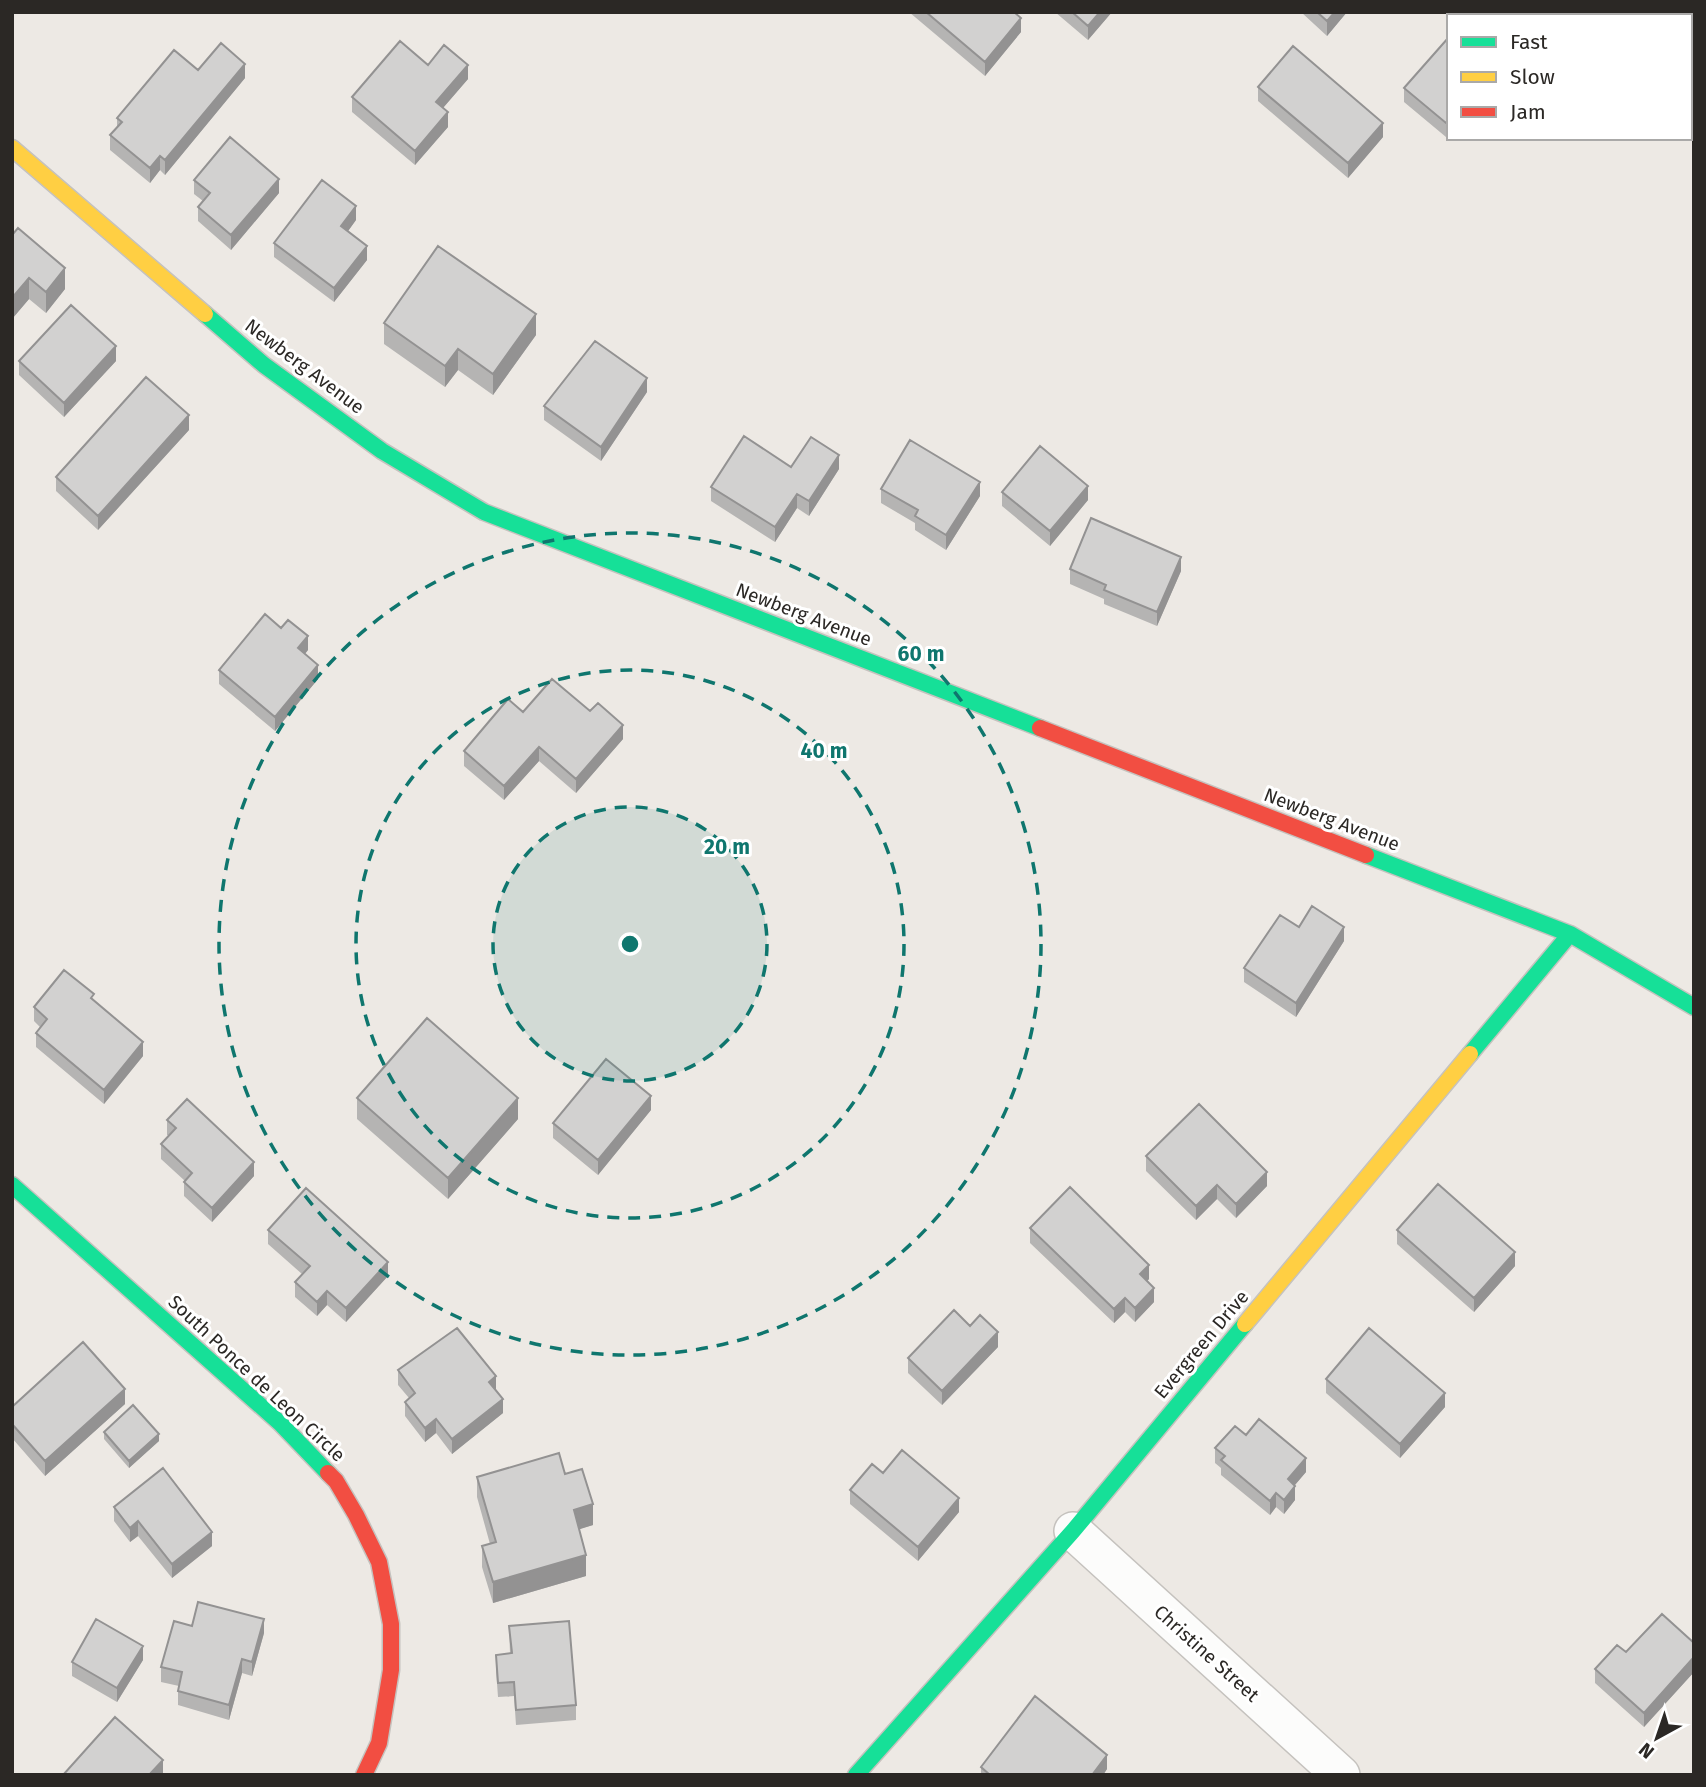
<svg xmlns="http://www.w3.org/2000/svg" width="1706" height="1787" viewBox="0 0 1706 1787" font-family="'Fira Sans',sans-serif">
  <rect width="100%" height="100%" fill="#ede9e4"/>
  <g fill="none" stroke-linecap="round" stroke-linejoin="round">
    <defs>
      <path id="street" d="M1073,1531L1341,1775"/>
      <path id="fast" d="M205,314L264,365L382,451L484,512L1040,728
        M1366,855L1570,934L1694,1007
        M1470,1054L1570,934
        M12,1185L280,1423L328,1473
        M856,1775L1073,1531L1245,1324"/>
      <path id="slow" d="M12,148L205,314
        M1245,1324L1470,1054"/>
      <path id="jam" d="M1040,728L1366,855
        M328,1473L336,1481L356,1515L379,1562L391,1624V1670L379,1743L364,1775"/>
    </defs>
    <!-- street casing -->
    <use href="#street" stroke="#c5c2be" stroke-width="40"/>
    <!-- fast casing -->
    <use href="#fast" stroke="#c5c2be" stroke-width="19"/>
    <!-- slow casing -->
    <use href="#slow" stroke="#c5c2be" stroke-width="19"/>
    <!-- jam casing -->
    <use href="#jam" stroke="#c5c2be" stroke-width="19"/>
    <!-- street -->
    <use href="#street" stroke="#fcfcfb" stroke-width="37"/>
    <!-- fast -->
    <use href="#fast" stroke="#16e098" stroke-width="16"/>
    <!-- slow -->
    <use href="#slow" stroke="#ffcf43" stroke-width="16"/>
    <!-- jam -->
    <use href="#jam" stroke="#f24e42" stroke-width="16"/>
  </g>
  <!-- wall -->
  <path fill="#b5b4b3" d="M909,12H1014L1021,32L985,76Z
    M1055,12H1112L1088,40Z
    M1301,12H1347L1327,36Z
    M1552,12H1570L1567,16H1556Z
    M1449,37V134L1446,137L1404,102V88Z
    M428,65L468,79L443,108L448,127L415,165L352,112V97Z
    M198,70L245,78L165,175L160,170L150,183L110,150V135L117,128V118Z
    M1258,87L1383,137L1348,178L1258,101Z
    M194,180L279,193L231,250L198,221V207L203,201L194,194Z
    M356,220L347,232L367,260L334,302L274,257V243Z
    M12,235L65,289L46,313L29,299L12,319Z
    M384,323L536,335L493,395L458,370L445,387L384,344Z
    M19,361H116L64,417L19,375Z
    M647,392L601,461L544,420V406Z
    M189,430L98,530L56,491V477Z
    M791,467L839,469L809,516L797,508L775,542L711,501V487Z
    M881,489L980,496L946,550L915,530V523L881,503Z
    M1002,492L1088,500L1050,546L1002,506Z
    M1070,569L1181,571L1157,626L1104,604V599L1070,584Z
    M308,650L305,654L318,679L275,731L219,684V670Z
    M523,712L623,739L576,793L539,761L504,800L464,766V751Z
    M1299,927L1344,941L1296,1017L1244,982V968Z
    M94,1002L143,1056L104,1104L36,1047V1033L40,1027L34,1021V1007Z
    M357,1098L518,1119L448,1199L357,1119Z
    M651,1110L598,1175L553,1138V1123Z
    M167,1120L254,1176L212,1222L184,1196V1182L185,1181L161,1159V1144L169,1136L167,1135Z
    M1146,1156L1267,1186L1236,1218L1217,1199L1196,1220L1146,1171Z
    M1030,1228L1149,1279L1147,1281L1154,1302L1135,1322L1125,1312L1114,1323L1030,1243Z
    M268,1230L388,1276L346,1322L327,1305L317,1316L295,1297V1282L302,1274L268,1244Z
    M1397,1230L1515,1266L1474,1312L1397,1244Z
    M998,1347L942,1405L908,1373V1358Z
    M398,1370L496,1391L503,1413L452,1454L436,1433L425,1442L405,1416V1402L409,1398L398,1385Z
    M1326,1379L1445,1407L1400,1458L1326,1393Z
    M125,1404L45,1476L12,1438V1407Z
    M104,1432L159,1441L129,1468L104,1439Z
    M1246,1435L1306,1472L1295,1485V1500L1284,1514L1276,1507L1270,1515L1221,1475V1468L1215,1463V1448Z
    M883,1473L959,1512L918,1561L850,1504V1490Z
    M565,1474L593,1525L579,1529L586,1576L493,1603L482,1567V1546L490,1544L477,1497V1477Z
    M114,1507L212,1546L172,1578L138,1536L130,1542L114,1521Z
    M192,1626L264,1633L252,1676L242,1673L229,1720L178,1705V1691L179,1686L161,1682V1667Z
    M509,1626L576,1705V1720L516,1725L514,1696L498,1697L496,1669V1655L510,1653Z
    M1694,1643V1672L1644,1727L1595,1683V1669Z
    M143,1660L117,1702L72,1676V1662Z
    M981,1767L1107,1769L1103,1775H981Z"/>
  <!-- shaded-wall -->
  <path fill="#939292" d="M1100,12H1112L1088,40V26Z
    M1335,12H1347L1327,36V21Z
    M1562,12H1570L1567,16H1562Z
    M1021,18V32L985,76V62Z
    M245,64V78L165,175V160Z
    M468,65V79L436,116V102Z
    M448,112V127L415,165V151Z
    M1449,120V134L1446,137V123Z
    M1383,123V137L1348,178V163Z
    M160,156V170L150,183V168Z
    M279,179V193L231,250V235Z
    M356,206V220L341,241V226Z
    M367,246V260L334,302V288Z
    M65,268V289L46,313V292Z
    M29,278V299L12,319V298Z
    M536,314V335L493,395V374Z
    M116,346V361L64,417V403Z
    M458,349V370L445,387V366Z
    M647,378V392L601,461V447Z
    M189,415V430L98,530V516Z
    M839,455V469L809,516V501Z
    M980,482V496L946,550V535Z
    M1088,486V500L1050,546V531Z
    M797,494V508L775,542V527Z
    M1181,557V571L1157,626V612Z
    M308,636V650L298,662V648Z
    M318,665V679L275,731V717Z
    M623,725V739L576,793V779Z
    M539,747V761L504,800V786Z
    M1344,927V941L1296,1017V1003Z
    M14,928V942L12,944V930Z
    M143,1042V1056L104,1104V1090Z
    M651,1096V1110L598,1175V1160Z
    M518,1098V1119L448,1199V1178Z
    M254,1162V1176L212,1222V1208Z
    M1267,1172V1186L1236,1218V1204Z
    M1217,1185V1199L1196,1220V1206Z
    M1515,1252V1266L1474,1312V1298Z
    M388,1262V1276L346,1322V1308Z
    M1149,1265V1279L1140,1289V1274Z
    M1154,1288V1302L1135,1322V1308Z
    M327,1291V1305L317,1316V1302Z
    M1125,1298V1312L1114,1323V1309Z
    M998,1332V1347L942,1405V1391Z
    M496,1376V1391L489,1382Z
    M125,1389V1404L45,1476V1461Z
    M1445,1393V1407L1400,1458V1444Z
    M503,1399V1413L452,1454V1439Z
    M436,1419V1433L425,1442V1428Z
    M159,1434V1441L129,1468V1461Z
    M1306,1458V1472L1288,1493V1479Z
    M1295,1486V1500L1284,1514V1500Z
    M1276,1493V1507L1270,1515V1501Z
    M959,1498V1512L918,1561V1547Z
    M593,1504V1525L574,1531V1510Z
    M138,1521V1536L130,1542V1528Z
    M212,1532V1546L172,1578V1564Z
    M586,1555V1576L493,1603V1582Z
    M264,1619V1633L252,1676V1662Z
    M143,1646V1660L117,1702V1688Z
    M1694,1657V1672L1644,1727V1713Z
    M242,1659V1673L229,1720V1705Z
    M1107,1755V1769L1103,1775H1092Z
    M163,1760V1774L149,1775Z"/>
  <!-- building -->
  <path fill="#d2d1d0" stroke="#939292" stroke-width="2" d="M926,12H1014L1021,18L985,62Z
    M1072,12H1100L1088,26Z
    M1317,12H1335L1327,21Z
    M1470,12H1504L1508,16H1467Z
    M1449,37V120L1446,123L1404,88Z
    M400,41L428,65L444,45L468,65L436,102L448,112L415,151L352,97Z
    M221,43L245,64L165,160L160,156L150,168L110,135L122,122L117,118L174,50L198,70Z
    M1293,46L1383,123L1348,163L1258,87Z
    M230,137L279,179L231,235L198,207L210,193L194,180Z
    M322,180L356,206L341,226L367,246L334,288L274,243Z
    M18,228L65,268L46,292L29,278L12,298V235Z
    M438,246L536,314L493,374L458,349L445,366L384,323Z
    M71,305L116,346L64,403L19,361Z
    M595,341L647,378L601,447L544,406Z
    M146,377L189,415L98,516L56,477Z
    M744,436L791,467L811,437L839,455L809,501L797,494L775,527L711,487Z
    M910,440L980,482L946,535L915,516L918,510L881,489Z
    M1040,446L1088,486L1050,531L1002,492Z
    M1091,518L1181,557L1157,612L1104,590L1106,585L1070,569Z
    M265,614L281,628L288,620L308,636L298,648L318,665L275,717L219,670Z
    M552,679L590,711L598,703L623,725L576,779L539,747L504,786L464,751L508,699L523,712Z
    M1312,906L1344,927L1296,1003L1244,968L1280,915L1299,927Z
    M64,970L94,994L91,998L143,1042L104,1090L36,1033L47,1019L34,1007Z
    M427,1018L518,1098L448,1178L357,1098Z
    M606,1059L651,1096L598,1160L553,1123Z
    M187,1099L254,1162L212,1208L184,1182L192,1173L161,1144L176,1128L167,1120Z
    M1199,1104L1267,1172L1236,1204L1217,1185L1196,1206L1146,1156Z
    M1438,1184L1515,1252L1474,1298L1397,1230Z
    M1070,1187L1149,1265L1140,1274L1154,1288L1135,1308L1125,1298L1114,1309L1030,1228Z
    M306,1188L388,1262L346,1308L327,1291L317,1302L295,1282L310,1266L268,1230Z
    M954,1310L970,1326L980,1315L998,1332L942,1391L908,1358Z
    M457,1328L496,1376L489,1382L503,1399L452,1439L436,1419L425,1428L405,1402L415,1393L398,1370Z
    M1369,1328L1445,1393L1400,1444L1326,1379Z
    M83,1342L125,1389L45,1461L12,1424V1407Z
    M133,1405L159,1434L129,1461L104,1432Z
    M1259,1419L1306,1458L1288,1479L1295,1486L1284,1500L1276,1493L1270,1501L1221,1460L1225,1456L1215,1448L1235,1426L1246,1435Z
    M902,1450L959,1498L918,1547L850,1490L872,1464L883,1473Z
    M559,1453L565,1474L582,1469L593,1504L574,1510L586,1555L493,1582L482,1546L496,1542L477,1477Z
    M163,1468L212,1532L172,1564L138,1521L130,1528L114,1507Z
    M198,1602L264,1619L252,1662L242,1659L229,1705L178,1691L182,1672L161,1667L174,1621L192,1626Z
    M1662,1614L1694,1643V1657L1644,1713L1595,1669L1617,1645L1626,1652Z
    M96,1619L143,1646L117,1688L72,1662Z
    M569,1621L576,1705L516,1710L514,1682L498,1683L496,1655L512,1653L509,1626Z
    M1035,1696L1107,1755L1092,1775H990L981,1767Z
    M115,1717L163,1760L149,1775H63Z"/>
  <!-- distance rings -->
  <circle cx="630" cy="944" r="137" fill="#0f766e" fill-opacity=".12"/>
  <g fill="none" stroke="#0f766e" stroke-width="3.5" stroke-dasharray="12 9">
    <circle cx="630" cy="944" r="137"/>
    <circle cx="630" cy="944" r="274"/>
    <circle cx="630" cy="944" r="411"/>
  </g>
  <g text-anchor="middle" stroke-width="6" stroke-linejoin="round" paint-order="stroke">
    <!-- street labels -->
    <g font-size="19" fill="#2b2825" stroke="#fff">
      <text transform="translate(305 366) rotate(37)" y="7">Newberg Avenue</text>
      <text transform="translate(804 614) rotate(21)" y="7">Newberg Avenue</text>
      <text transform="translate(1332 819) rotate(21)" y="7">Newberg Avenue</text>
      <text transform="translate(1201 1344) rotate(-50)" y="7">Evergreen Drive</text>
      <text transform="translate(257 1378) rotate(43)" y="7">South Ponce de Leon Circle</text>
      <text transform="translate(1207 1653) rotate(42)" y="7">Christine Street</text>
    </g>
  </g>
  <circle cx="630" cy="944" r="10" fill="#0f766e" stroke="#fff" stroke-width="3.5"/>
  <g font-size="21" text-anchor="middle" font-weight="bold" fill="#0f766e" stroke="#fff" stroke-width="6" stroke-linejoin="round" paint-order="stroke">
    <text x="921" y="661">60 m</text>
    <text x="824" y="758">40 m</text>
    <text x="727" y="854">20 m</text>
  </g>
  <!-- border -->
  <rect width="1706" height="1787" fill="none" stroke="#2b2825" stroke-width="28"/>
  <!-- legend -->
  <rect x="1447" y="14" width="245" height="126" fill="#ffffff" stroke="#aaa9a8" stroke-width="2"/>
  <rect x="1461" y="37" width="35" height="10" fill="#16e098" stroke="#aaa9a8" stroke-width="2"/>
  <text x="1510" y="49" font-size="21" fill="#2b2825">Fast</text>
  <rect x="1461" y="72" width="35" height="10" fill="#ffcf43" stroke="#aaa9a8" stroke-width="2"/>
  <text x="1510" y="84" font-size="21" fill="#2b2825">Slow</text>
  <rect x="1461" y="107" width="35" height="10" fill="#f24e42" stroke="#aaa9a8" stroke-width="2"/>
  <text x="1510" y="119" font-size="21" fill="#2b2825">Jam</text>
  <!-- north arrow -->
  <g transform="translate(1657 1738) rotate(220)" stroke="#ffffff" stroke-width="5" paint-order="stroke">
  <path d="M0-5L12 26L0 18L-12 26Z" fill="#2b2825"/>
  <text y="-10" font-size="19" font-weight="bold" text-anchor="middle" fill="#2b2825">N</text>
  </g>
</svg>
